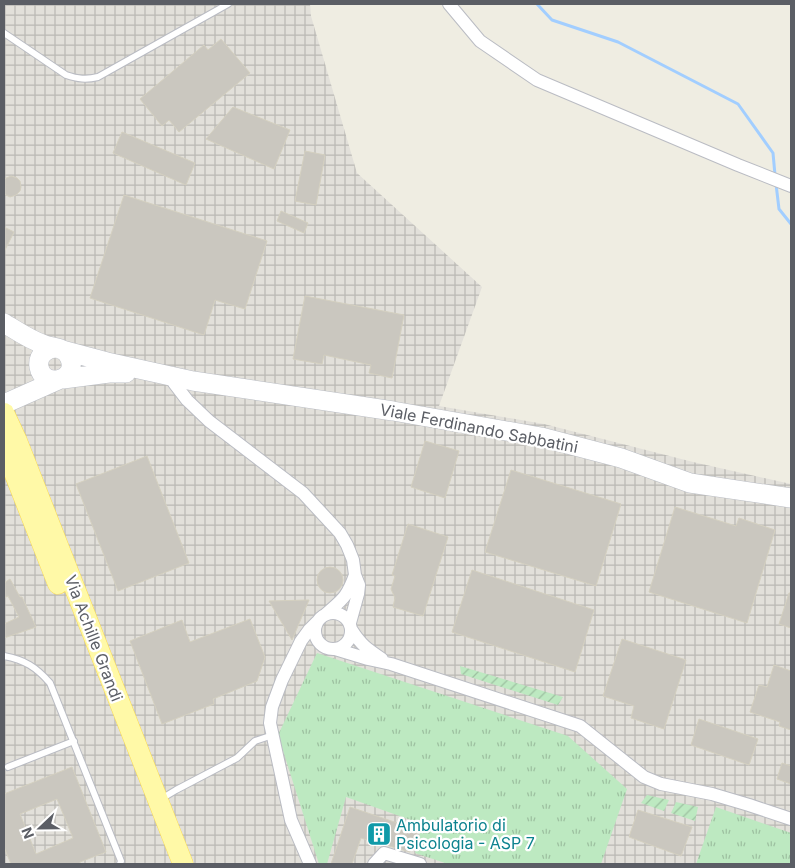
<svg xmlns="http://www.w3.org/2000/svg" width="795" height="868" viewBox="0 0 795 868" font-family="Inter,sans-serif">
  <defs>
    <pattern id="industrial-grid" width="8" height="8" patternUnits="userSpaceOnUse" patternTransform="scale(1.25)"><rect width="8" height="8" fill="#e2e0da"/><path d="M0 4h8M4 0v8" fill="none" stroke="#bab9b4"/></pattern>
    <pattern id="grass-tufts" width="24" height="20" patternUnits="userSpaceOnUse" patternTransform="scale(1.25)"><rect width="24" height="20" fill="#bde9c1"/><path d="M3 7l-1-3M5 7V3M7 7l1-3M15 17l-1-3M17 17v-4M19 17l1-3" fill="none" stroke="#9dc0a0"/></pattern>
    <pattern id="garden-furrows" width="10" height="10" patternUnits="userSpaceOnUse" patternTransform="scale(1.25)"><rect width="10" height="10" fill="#bde9c1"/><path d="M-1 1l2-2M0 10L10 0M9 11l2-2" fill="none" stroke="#9dc0a0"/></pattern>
  </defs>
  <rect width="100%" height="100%" fill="#efede2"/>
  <!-- industrial -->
  <path fill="url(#industrial-grid)" d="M4,4H310L311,16L357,173L482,287L439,406L544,424L693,462L791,484V864H4Z"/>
  <!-- grass -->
  <path fill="url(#grass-tufts)" d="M317,653L568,736L627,789L601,864H448L415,853L422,824L346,797L327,864H319L278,735Z
    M716,807L791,833V864H696Z"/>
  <!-- garden -->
  <path fill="url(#garden-furrows)" d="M460,666L563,697L558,705L461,674Z
    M647,795L669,800L664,811L641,803Z
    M676,802L698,807L695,821L671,813Z"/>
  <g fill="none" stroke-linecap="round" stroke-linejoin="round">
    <!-- stream -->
    <path stroke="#a2ceff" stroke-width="3" d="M537,4L552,20L618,42L738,104L773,153L775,175
      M776,184L779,209L791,224"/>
  </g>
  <!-- building -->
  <path fill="#cac7bf" stroke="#d4d0c0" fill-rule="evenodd" d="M221,39L250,73L179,132L169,120L162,126L140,99L204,45L208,50Z
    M233,107L290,130L274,169L206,139Z
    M122,132L195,163L186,185L113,153Z
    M305,151L325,155L316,205L295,201Z
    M11,176L17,178L20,181L21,187L20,191L16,195L10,197L4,194V179Z
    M124,195L267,241L245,309L215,300L204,335L90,298Z
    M281,211L308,223L304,233L277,221Z
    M4,227L14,232L4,252Z
    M305,296L404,315L392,378L369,373L371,365L324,355L322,364L293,359Z
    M425,441L459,451L445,498L411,487Z
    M147,456L189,563L118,591L76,484Z
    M511,470L621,504L596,586L485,552Z
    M675,507L736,526L739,518L775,530L747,623L649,592Z
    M408,524L448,537L423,616L393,607L395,598L391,589L395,576L392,575Z
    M317 580a13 13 0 1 1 26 0a13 13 0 1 1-26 0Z
    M472,570L594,610L575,672L452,632Z
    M10,579L20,597H22L36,627L4,638V624L19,617L8,596L4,598V583Z
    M789,593H791V628L779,624Z
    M309,600L292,640L269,601Z
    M250,619L265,657L257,681L213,699L214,704L162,724L130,641L182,620L190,642Z
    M622,639L686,660L664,729L631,718L634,706L603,696Z
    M774,665L791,671V730L779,726L780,722L750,712L759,685L767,687Z
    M699,719L758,739L749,765L691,745Z
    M782,763L791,766V784L777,779Z
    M72,767L106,852L80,862V864H11L4,847V794ZM57,799L73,838L36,854L20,814Z
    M350,807L418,830L410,852L386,845H382L361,838L352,864H331Z
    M638,810L692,827L681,856L629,837Z"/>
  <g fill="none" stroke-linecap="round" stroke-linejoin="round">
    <defs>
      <path id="lane" d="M4,33L66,75C78,79 86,80 98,77L228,4
        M4,656C25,660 36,667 50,683L121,861L120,864
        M8,767L74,741
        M161,799L176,790L237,758L255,741L273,735"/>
      <path id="street" d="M449,4L480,41L537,80L738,165L791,186
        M171,376L174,383L187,400L209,421L303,493L340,533L347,545L353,560L355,575L359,585L358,594L350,623
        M315 631a18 18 0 1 1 36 0a18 18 0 1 1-36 0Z
        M326,614C343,599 347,597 355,575
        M351,629C361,645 367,649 382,659
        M335,649L368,659L391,664L580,726L644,777L661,784L712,794L749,805L791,819
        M310,864L291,820L270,723L272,707L282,680L301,641L309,630L317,622
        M374,864L384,853L420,864"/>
      <path id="secondary" d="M4,323C17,331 30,340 45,345C51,347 58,347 63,350C66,352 69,356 70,359C78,381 43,389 39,367C37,355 47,348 57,348
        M62,350L107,362L193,381L393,411L541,437L621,458L690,483L791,498
        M63,379L109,373H126
        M4,404L58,380"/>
      <path id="primary" d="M4,413L17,441L183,864
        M4,447L58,584"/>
    </defs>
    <!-- lane casing -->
    <use href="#lane" stroke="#babcc3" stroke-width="8"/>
    <!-- street casing -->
    <use href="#street" stroke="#babcc3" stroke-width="14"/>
    <!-- secondary casing -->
    <use href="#secondary" stroke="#bbbec5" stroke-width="20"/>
    <!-- primary casing -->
    <use href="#primary" stroke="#fddc4e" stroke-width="21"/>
    <!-- lane -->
    <use href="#lane" stroke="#fff" stroke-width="6"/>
    <!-- street -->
    <use href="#street" stroke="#fff" stroke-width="12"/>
    <!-- secondary -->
    <use href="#secondary" stroke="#fff" stroke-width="19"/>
    <!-- primary -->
    <use href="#primary" stroke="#fff9a7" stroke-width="20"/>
  </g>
  <!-- icons -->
  <defs>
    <symbol id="building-square" viewBox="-11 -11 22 22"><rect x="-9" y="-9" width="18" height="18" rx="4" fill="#0f9aa8" stroke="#fff"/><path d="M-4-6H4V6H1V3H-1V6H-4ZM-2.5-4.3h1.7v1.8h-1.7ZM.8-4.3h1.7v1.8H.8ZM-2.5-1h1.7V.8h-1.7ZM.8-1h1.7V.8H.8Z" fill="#fff"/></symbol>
  </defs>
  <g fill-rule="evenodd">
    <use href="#building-square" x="365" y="820" width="28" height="28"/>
  </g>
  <g text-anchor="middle" stroke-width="4.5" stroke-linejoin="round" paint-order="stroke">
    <!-- street labels -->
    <g font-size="16" fill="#5b5e65" stroke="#fff">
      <text transform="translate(479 428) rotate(11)" y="6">Viale Ferdinando Sabbatini</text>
      <text transform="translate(94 638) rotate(69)" y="6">Via Achille Grandi</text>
    </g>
    <!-- culture labels -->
    <g font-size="16" fill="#0d838f" stroke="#fff" text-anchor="start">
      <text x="396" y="831">Ambulatorio di<tspan x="396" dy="18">Psicologia - ASP 7</tspan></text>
    </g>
  </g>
  <!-- border -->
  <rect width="795" height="868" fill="none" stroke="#5b5e65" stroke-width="10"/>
  <!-- north arrow -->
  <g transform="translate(40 828) rotate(248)" stroke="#ffffff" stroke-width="4" paint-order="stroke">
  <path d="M0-4L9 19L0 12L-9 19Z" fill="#5b5e65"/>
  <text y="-8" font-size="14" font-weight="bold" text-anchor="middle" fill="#5b5e65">N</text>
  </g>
</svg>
